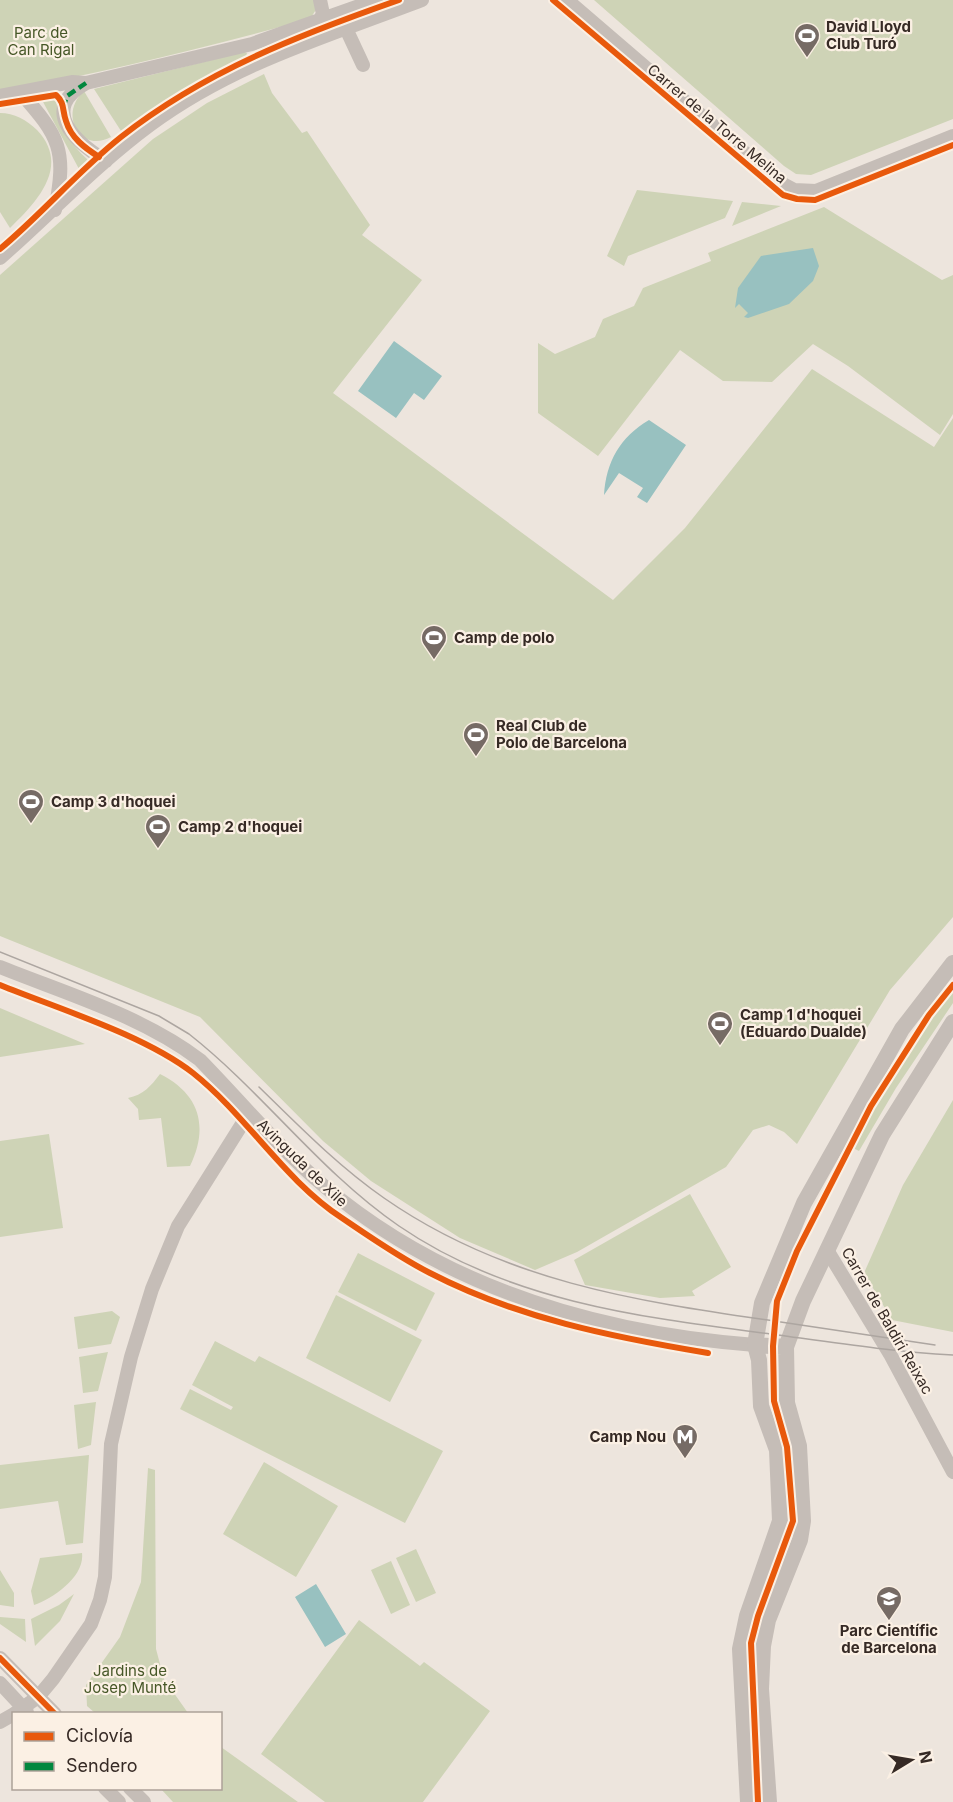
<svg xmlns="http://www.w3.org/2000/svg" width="953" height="1802" viewBox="0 0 953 1802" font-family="Inter,sans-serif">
  <rect width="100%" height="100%" fill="#ede5dd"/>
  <!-- green -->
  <path fill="#ced3b6" d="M0,0H314L317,8L310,19C207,47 105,73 0,91Z
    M594,0H953V119L811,175L796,174L784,166Z
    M244,52L247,53L246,56L185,88L121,131L94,89Z
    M264,74L272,93L302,133L307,131L370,225L362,235L422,280L333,393L613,600L685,528L812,369L934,447L953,418V917L890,990L797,1144L784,1132L769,1125L753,1130L726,1167L577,1252L535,1270L460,1238L371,1181L323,1141L200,1017L0,936V275L153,139L207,103Z
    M84,91L111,137C80,154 58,114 84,91Z
    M56,98C58,123 69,143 88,160L79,169L42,100Z
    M0,113C14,113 27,120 37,130C71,166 37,202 10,228L0,212Z
    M637,190L733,201L725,218L628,256L624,266L607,256Z
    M742,202L781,206L732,226Z
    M824,207L942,280L953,275V414L940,435L848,366L813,344L772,382L723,381L680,350L598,456L538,413V343L555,354L595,337L603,319L634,306L643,288L711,261L708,253Z
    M953,988V1003L896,1088L859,1151L851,1147L902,1061Z
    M0,1008L85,1044L0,1057Z
    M160,1074C200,1094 209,1127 190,1166L167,1167L161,1118L139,1120L138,1109L128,1098C143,1095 151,1086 160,1074Z
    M953,1100V1332L892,1320L864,1273L903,1185Z
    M49,1134L63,1228L0,1237V1141Z
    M690,1194L731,1267L692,1291L695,1296L660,1298L585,1285L574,1260Z
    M358,1253L435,1293L416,1331L338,1292Z
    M336,1295L422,1340L390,1402L306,1358Z
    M112,1311L120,1317L111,1344L78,1349L74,1317Z
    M215,1341L255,1362L259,1356L443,1451L405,1523L180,1409L190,1389L231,1410L233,1407L192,1385Z
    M108,1352L98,1391L83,1393L79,1357Z
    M96,1402L91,1445L78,1449L74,1405Z
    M89,1455L83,1543L66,1545L58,1501L0,1509V1465Z
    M264,1462L338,1506L296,1577L223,1534Z
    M148,1468L155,1470L156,1649L164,1679L188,1713H95L87,1706L86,1685L120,1637L141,1582Z
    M416,1549L436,1593L416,1602L396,1558Z
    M82,1553C85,1576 54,1598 34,1605L31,1591L40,1558Z
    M391,1561L410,1605L391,1614L371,1570Z
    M0,1570L14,1593V1607L0,1605Z
    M74,1594L60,1621L35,1646L31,1619L59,1605Z
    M0,1617L25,1619L26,1642L0,1624Z
    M359,1620L420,1666L424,1662L490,1711L423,1802H325L261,1754Z
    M221,1747L298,1802H173L161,1789L220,1788Z"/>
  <!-- water -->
  <path fill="#98c1c0" d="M813,248L819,266L813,281L789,304L748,318L744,317L748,313L739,304L735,308L738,288L761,256Z
    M394,341L442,376L424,400L414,393L396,418L358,391Z
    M649,420L686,445L647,503L637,497L643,488L619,473L604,495C606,462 620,437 649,420Z
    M316,1584L346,1634L325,1647L295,1597Z"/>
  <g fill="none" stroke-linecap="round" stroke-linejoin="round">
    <!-- minor -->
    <path stroke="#c5bdb7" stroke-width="14" d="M320,0L323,14L320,19
      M567,0L779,182L794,190L816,191L953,136
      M342,20L363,65
      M86,83C39,109 75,142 106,161
      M20,92C60,137 67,150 55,210
      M0,96L72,82L86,83L252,44L376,0
      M0,258C50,214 96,165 150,125C234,63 326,37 422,0
      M0,967C67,994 142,1016 200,1060C241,1102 279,1148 324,1186C445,1288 599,1333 755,1345
      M827,1250L890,1354L953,1472
      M0,1658L55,1714
      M0,1683L27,1712
      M14,1714L38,1697L53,1679L91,1624L100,1600L105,1577L111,1444L131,1357L152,1289L178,1226L249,1113
      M0,1722L14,1714
      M105,1788L119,1802
      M130,1788L144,1802"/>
    <!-- tertiary -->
    <path stroke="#c5bdb7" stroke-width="16" d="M755,1345L786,1347
      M748,1802L740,1649L747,1616L780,1521L777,1450L761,1406L759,1360L755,1345L762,1303L804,1203L902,1029L953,963
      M769,1802L761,1689L763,1646L768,1620L800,1540L803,1521L799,1446L787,1403L786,1347L803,1301L882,1135L953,1022"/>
    <!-- tram -->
    <path stroke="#ada6a1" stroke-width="1.5" d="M0,952L159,1016L189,1034C264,1093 320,1172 399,1226C511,1303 647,1318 778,1335C836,1343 895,1352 953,1355
      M259,1087C299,1126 338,1166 384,1198C503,1281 634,1301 774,1321C828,1329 881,1337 935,1345"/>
    <!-- quiet -->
    <path stroke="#00873e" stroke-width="4.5" stroke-dasharray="9 4.5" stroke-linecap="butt" d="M63,108L67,96L86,83"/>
    <defs>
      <path id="cycleway" d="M553,0L783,195L797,199L815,200L953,145
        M0,104L56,95C65,103 62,110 66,121C71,138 85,148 99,157
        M0,249C42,214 78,171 121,137C205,71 299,35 399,0
        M0,985C59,1009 144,1035 193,1073C247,1116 284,1180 342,1218C370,1237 400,1258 430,1273C517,1318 612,1337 708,1353
        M0,1658L55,1714
        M758,1802L751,1643L758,1616L793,1521L787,1447L774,1401L773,1346L777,1301L797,1251L871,1106L929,1015L953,985"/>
    </defs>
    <!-- cycleway casing -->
    <use href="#cycleway" stroke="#fbf0e4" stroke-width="10"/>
    <!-- cycleway -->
    <use href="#cycleway" stroke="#e8590c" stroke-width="6"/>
  </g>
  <!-- icons -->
  <defs>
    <symbol id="stadium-pin" viewBox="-11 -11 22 30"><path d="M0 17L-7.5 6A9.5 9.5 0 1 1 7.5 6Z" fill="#766b65" stroke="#fbf0e4"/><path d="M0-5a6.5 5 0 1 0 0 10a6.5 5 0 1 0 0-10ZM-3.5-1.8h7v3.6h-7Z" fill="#fff"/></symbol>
    <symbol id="metro-pin" viewBox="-11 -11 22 30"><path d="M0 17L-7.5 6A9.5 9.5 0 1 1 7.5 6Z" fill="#766b65" stroke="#fbf0e4"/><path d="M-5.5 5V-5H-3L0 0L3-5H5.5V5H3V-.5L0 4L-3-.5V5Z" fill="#fff"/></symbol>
    <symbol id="university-pin" viewBox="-11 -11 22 30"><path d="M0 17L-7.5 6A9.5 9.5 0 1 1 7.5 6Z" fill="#766b65" stroke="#fbf0e4"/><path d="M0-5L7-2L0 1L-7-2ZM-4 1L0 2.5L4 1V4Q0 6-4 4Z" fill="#fff"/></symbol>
  </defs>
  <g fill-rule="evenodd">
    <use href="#stadium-pin" x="792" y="21" width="30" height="40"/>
    <use href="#stadium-pin" x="419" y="623" width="30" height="40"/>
    <use href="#stadium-pin" x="461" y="720" width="30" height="40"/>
    <use href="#stadium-pin" x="16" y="787" width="30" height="40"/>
    <use href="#stadium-pin" x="143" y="812" width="30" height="40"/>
    <use href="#stadium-pin" x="705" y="1009" width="30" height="40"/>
    <use href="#metro-pin" x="670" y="1422" width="30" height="40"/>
    <use href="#university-pin" x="874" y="1584" width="30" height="40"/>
  </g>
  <g text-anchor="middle" stroke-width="4.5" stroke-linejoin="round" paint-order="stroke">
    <!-- poi labels -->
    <g font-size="15" font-weight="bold" fill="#362a25" stroke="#fbf0e4" text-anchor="start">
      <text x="826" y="32">David Lloyd<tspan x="826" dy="17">Club Turó</tspan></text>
      <text x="454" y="643">Camp de polo</text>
      <text x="496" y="731">Real Club de<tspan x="496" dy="17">Polo de Barcelona</tspan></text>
      <text x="51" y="807">Camp 3 d'hoquei</text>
      <text x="178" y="832">Camp 2 d'hoquei</text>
      <text x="740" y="1020">Camp 1 d'hoquei<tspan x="740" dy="17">(Eduardo Dualde)</tspan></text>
      <text x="666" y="1442" text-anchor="end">Camp Nou</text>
      <text x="889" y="1636" text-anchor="middle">Parc Científic<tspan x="889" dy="17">de Barcelona</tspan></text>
    </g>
    <!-- park labels -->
    <g font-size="15" fill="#465727" stroke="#fbf0e4">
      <text x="41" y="38">Parc de<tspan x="41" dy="17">Can Rigal</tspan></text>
      <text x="130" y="1676">Jardins de<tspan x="130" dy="17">Josep Munté</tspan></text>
    </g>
    <!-- street labels -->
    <g font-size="15" fill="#362a25" stroke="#fbf0e4">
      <text transform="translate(717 124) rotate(40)" y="5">Carrer de la Torre Melina</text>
      <text transform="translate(302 1163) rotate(44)" y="5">Avinguda de Xile</text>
      <text transform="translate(887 1321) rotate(60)" y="5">Carrer de Baldiri Reixac</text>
    </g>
  </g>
  <!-- legend -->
  <rect x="12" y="1712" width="210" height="78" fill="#fbf0e4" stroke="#aca198" stroke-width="1.5"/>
  <rect x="24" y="1732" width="30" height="9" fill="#e8590c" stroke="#aca198" stroke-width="1.5"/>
  <text x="66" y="1742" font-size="18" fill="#362a25">Ciclovía</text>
  <rect x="24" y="1762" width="30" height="9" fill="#00873e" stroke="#aca198" stroke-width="1.5"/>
  <text x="66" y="1772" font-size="18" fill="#362a25">Sendero</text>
  <!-- north arrow -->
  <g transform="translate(911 1760) rotate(79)" stroke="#fbf0e4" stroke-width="4.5" paint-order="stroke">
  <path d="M0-4.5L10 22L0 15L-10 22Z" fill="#362a25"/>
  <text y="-9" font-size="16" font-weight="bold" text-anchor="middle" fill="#362a25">N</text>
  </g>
</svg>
